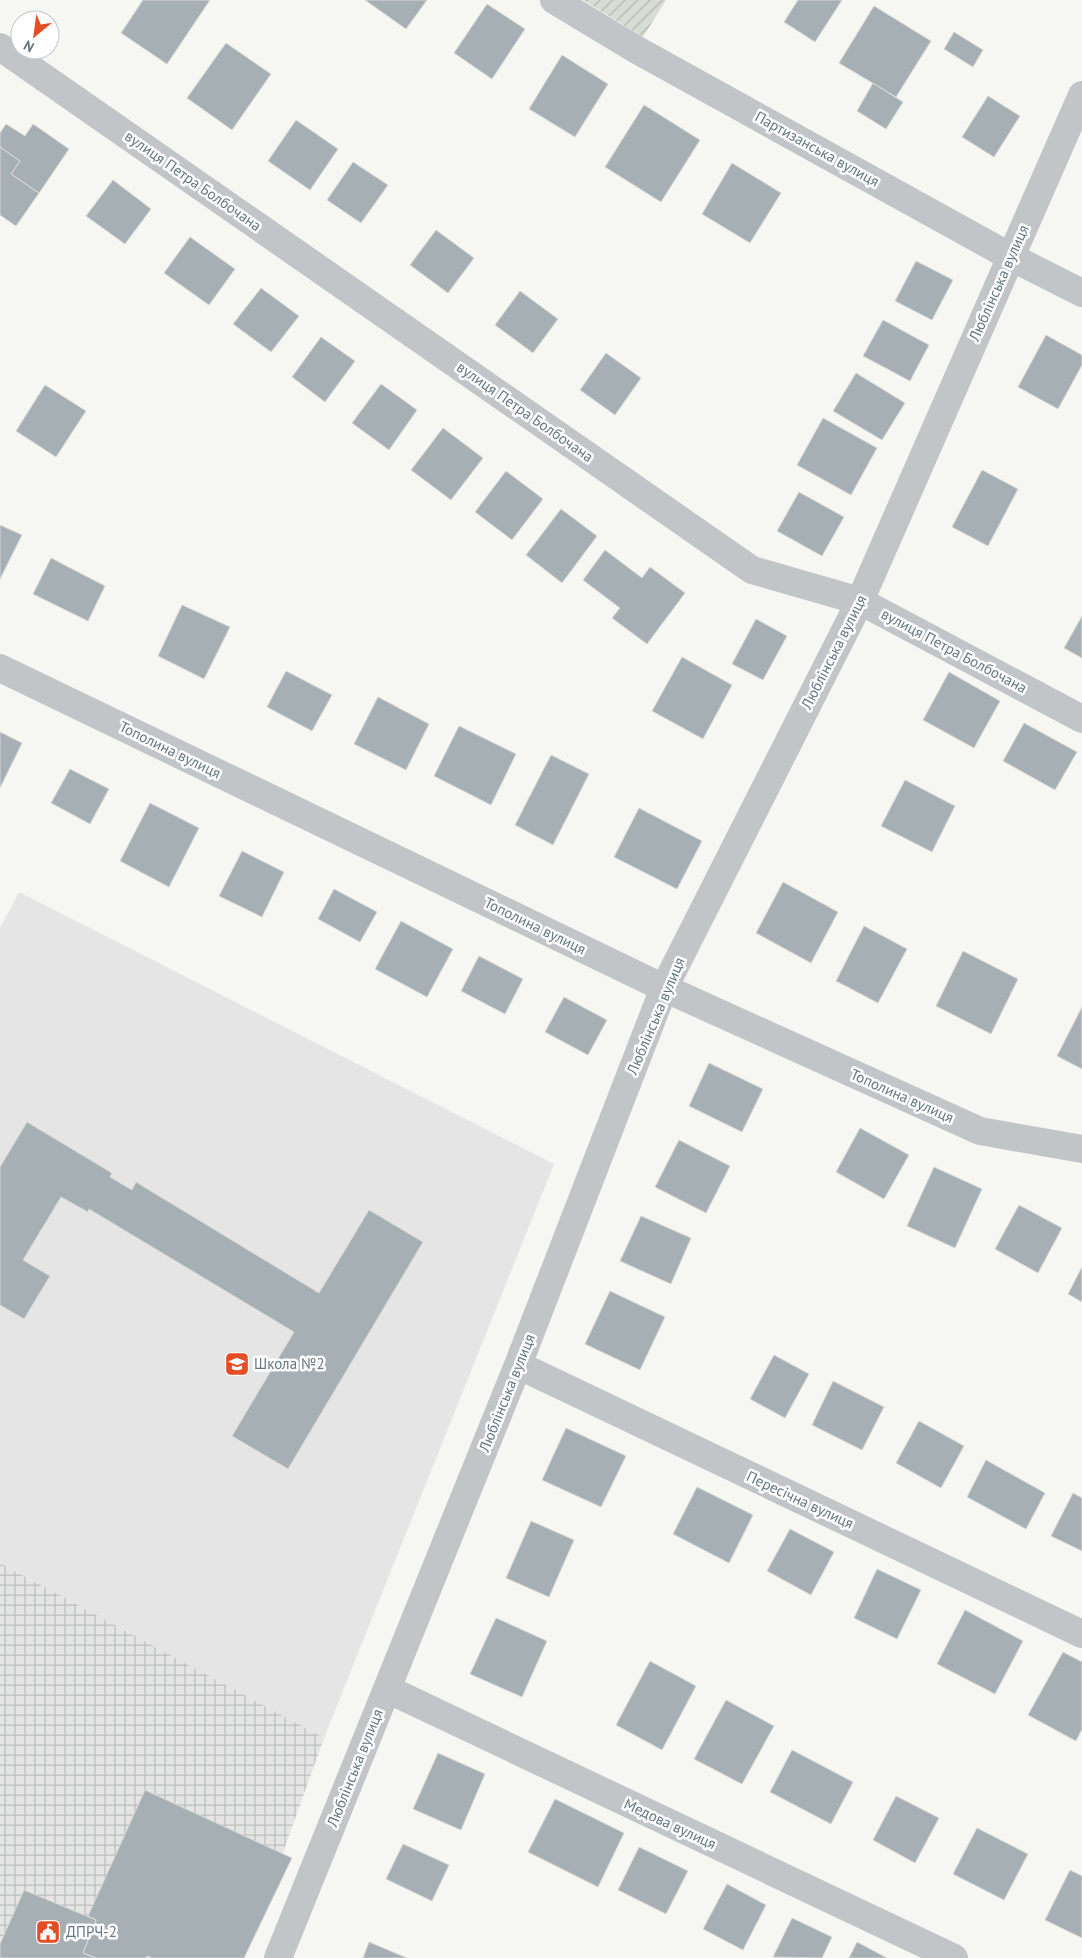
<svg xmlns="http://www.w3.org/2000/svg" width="1082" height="1958" viewBox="0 0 1082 1958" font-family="'PT Sans',sans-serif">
  <defs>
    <pattern id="industrial-grid" width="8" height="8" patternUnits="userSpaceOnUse" patternTransform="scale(1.25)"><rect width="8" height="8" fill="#e4e5e4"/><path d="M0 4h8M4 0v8" fill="none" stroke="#bcbebe"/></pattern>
    <pattern id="garden-furrows" width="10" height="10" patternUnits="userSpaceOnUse" patternTransform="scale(1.25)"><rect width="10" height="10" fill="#d7ddd4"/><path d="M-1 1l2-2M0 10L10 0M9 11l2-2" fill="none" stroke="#b2b8b2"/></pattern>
  </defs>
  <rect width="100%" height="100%" fill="#f6f6f3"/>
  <!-- built -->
  <path fill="#e4e5e4" d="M19,892L554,1164L324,1738L0,1563V928Z"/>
  <!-- industrial -->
  <path fill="url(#industrial-grid)" d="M0,1563L324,1738L245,1958H0Z"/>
  <!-- garden -->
  <path fill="url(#garden-furrows)" d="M583,0H666L643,37Z"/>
  <!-- building -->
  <path fill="#a6afb4" stroke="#d8d8d5" d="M143,0H210L167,64L121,33Z
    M365,0H427L406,29Z
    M798,0H842L815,42L784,22Z
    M487,4L525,29L492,79L454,53Z
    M874,6L931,41L896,97L839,63Z
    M954,32L983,50L973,67L944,49Z
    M226,43L271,74L232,130L187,98Z
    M562,55L608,84L575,137L529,109Z
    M873,83L903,102L886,129L857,111Z
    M988,96L1020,116L994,157L962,137Z
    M644,105L700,140L661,202L605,167Z
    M296,120L338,149L310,190L268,161Z
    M6,124L25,136L33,124L69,149L39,193L11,174L20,161L0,147V133Z
    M0,147L20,161L11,174L39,193L16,226L0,215Z
    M353,162L388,185L361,223L327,200Z
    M732,163L781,193L750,243L702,214Z
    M113,180L151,209L125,244L86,216Z
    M436,230L474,258L448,293L410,265Z
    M190,237L235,269L209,305L164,273Z
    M916,261L953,280L932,320L895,301Z
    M261,288L299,316L271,352L233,324Z
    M520,291L558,319L533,353L495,325Z
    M883,320L929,345L910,381L863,356Z
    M1046,335L1082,355V365L1058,409L1018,387Z
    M321,337L355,361L325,402L292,377Z
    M606,353L641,378L615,415L580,390Z
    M856,373L905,403L882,440L833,411Z
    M381,384L417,410L389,450L352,423Z
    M45,385L86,411L56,457L16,431Z
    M823,418L877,448L851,495L797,465Z
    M443,428L483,458L451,500L411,470Z
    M982,470L1018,489L988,546L952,527Z
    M506,471L543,499L512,540L475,512Z
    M799,492L844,517L822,556L777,531Z
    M561,509L597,536L562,583L526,555Z
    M0,525L22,535L0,579Z
    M605,550L642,578L650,567L685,593L647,644L612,618L620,608L583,580Z
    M51,558L105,586L88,621L33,594Z
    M182,605L230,627L204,679L158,656Z
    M1082,616V658L1064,648Z
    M756,619L787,636L763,680L732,664Z
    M682,657L732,685L703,739L652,711Z
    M286,671L332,695L312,731L267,707Z
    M949,672L1000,701L974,748L923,720Z
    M378,697L429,724L406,770L354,744Z
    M1024,723L1077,752L1055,790L1003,761Z
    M459,726L516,754L491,805L434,776Z
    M0,732L22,743L0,788Z
    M551,755L589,774L553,845L515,825Z
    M70,769L109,789L90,824L51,803Z
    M905,780L955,806L932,852L881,826Z
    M150,803L199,828L169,887L120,861Z
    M639,808L702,841L677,889L614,857Z
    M242,851L284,872L262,917L219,896Z
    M783,882L838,912L811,963L756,933Z
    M334,889L377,912L360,942L318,919Z
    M401,921L453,949L427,997L375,969Z
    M864,926L907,949L878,1003L836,981Z
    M963,951L1018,979L991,1034L936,1006Z
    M479,956L523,979L505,1014L461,991Z
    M564,997L607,1020L588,1055L545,1032Z
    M1082,1007V1069L1057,1056Z
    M709,1063L763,1089L742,1132L689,1106Z
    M27,1122L112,1173L110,1177L132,1190L136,1182L319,1293L369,1210L423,1242L288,1469L232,1436L294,1332L89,1209L88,1212L61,1197L23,1260L50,1276L24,1319L0,1305V1167Z
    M860,1128L909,1155L884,1199L836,1172Z
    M679,1140L730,1166L706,1213L655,1187Z
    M934,1167L982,1189L955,1248L907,1226Z
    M1019,1205L1062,1228L1038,1273L995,1249Z
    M641,1216L691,1238L671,1284L620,1261Z
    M1082,1267V1302L1068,1294Z
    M610,1291L665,1317L640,1370L585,1344Z
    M774,1355L809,1374L785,1418L750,1399Z
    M833,1381L884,1407L862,1450L812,1425Z
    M919,1421L964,1446L941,1488L896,1463Z
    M566,1428L626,1456L601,1507L542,1480Z
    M986,1460L1045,1493L1026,1529L967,1497Z
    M697,1487L753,1515L729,1563L673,1534Z
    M1073,1493L1082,1498V1551L1051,1536Z
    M531,1521L574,1540L549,1597L506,1578Z
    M790,1529L834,1552L811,1595L767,1571Z
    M877,1569L921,1590L897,1639L854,1618Z
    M965,1610L1023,1641L995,1694L937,1664Z
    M496,1618L547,1641L522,1697L470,1674Z
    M1063,1652L1082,1662V1729L1076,1741L1028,1715Z
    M650,1661L696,1686L662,1750L616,1725Z
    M726,1700L774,1726L742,1784L694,1759Z
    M792,1750L853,1782L831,1824L770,1792Z
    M438,1753L485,1774L461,1830L413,1809Z
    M145,1790L292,1858L244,1958H152L147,1956L146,1958H96L83,1953L96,1920L88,1916Z
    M896,1796L939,1818L915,1863L873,1840Z
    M555,1799L624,1833L598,1887L528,1852Z
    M977,1828L1028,1854L1004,1900L953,1874Z
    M403,1844L449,1865L432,1901L386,1879Z
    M639,1847L688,1871L666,1914L618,1890Z
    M1070,1870L1082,1876V1938L1045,1920Z
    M727,1884L766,1905L743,1950L703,1929Z
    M24,1890L96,1920L83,1953L96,1958H0V1944Z
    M792,1918L832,1937L822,1958L773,1957Z
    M369,1942L407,1958H363Z
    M857,1942L887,1958H849Z"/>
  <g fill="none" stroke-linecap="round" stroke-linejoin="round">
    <!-- minor -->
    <path stroke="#c1c5c8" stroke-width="28" d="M554,0L637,50L1011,257L1082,293
      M0,47L752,570L860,601L1082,719
      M0,668L664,988L980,1131L1082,1149
      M518,1365L1082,1634
      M387,1689L954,1958
      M278,1958L518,1365L664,988L860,601L1082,95"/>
  </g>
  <!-- icons -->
  <defs>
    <symbol id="school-square" viewBox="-11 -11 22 22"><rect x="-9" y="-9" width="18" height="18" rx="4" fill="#e54d24" stroke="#fff"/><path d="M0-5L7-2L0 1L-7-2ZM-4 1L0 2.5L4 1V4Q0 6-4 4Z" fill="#fff"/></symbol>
    <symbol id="civic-square" viewBox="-11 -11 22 22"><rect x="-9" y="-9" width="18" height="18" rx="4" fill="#e54d24" stroke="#fff"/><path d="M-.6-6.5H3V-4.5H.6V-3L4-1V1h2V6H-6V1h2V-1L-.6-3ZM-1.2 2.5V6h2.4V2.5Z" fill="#fff"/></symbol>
  </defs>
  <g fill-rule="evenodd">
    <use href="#school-square" x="223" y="1350" width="28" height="28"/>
    <use href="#civic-square" x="34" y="1918" width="28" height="28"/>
  </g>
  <g text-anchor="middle" stroke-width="5" stroke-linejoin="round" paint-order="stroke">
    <!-- street labels -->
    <g font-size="15" fill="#657784" stroke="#fff">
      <text transform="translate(817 149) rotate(29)" y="5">Партизанська вулиця</text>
      <text transform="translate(193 181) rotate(35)" y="5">вулиця Петра Болбочана</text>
      <text transform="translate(999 283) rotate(-66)" y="5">Люблінська вулиця</text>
      <text transform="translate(525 412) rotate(35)" y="5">вулиця Петра Болбочана</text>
      <text transform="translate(954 651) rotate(28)" y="5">вулиця Петра Болбочана</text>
      <text transform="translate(834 652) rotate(-63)" y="5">Люблінська вулиця</text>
      <text transform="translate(170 750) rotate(26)" y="5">Тополина вулиця</text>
      <text transform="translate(535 926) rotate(26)" y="5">Тополина вулиця</text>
      <text transform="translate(656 1016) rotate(-67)" y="5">Люблінська вулиця</text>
      <text transform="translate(902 1096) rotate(24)" y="5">Тополина вулиця</text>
      <text transform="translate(507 1393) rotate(-68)" y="5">Люблінська вулиця</text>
      <text transform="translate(800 1500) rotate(25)" y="5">Пересічна вулиця</text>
      <text transform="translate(355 1768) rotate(-68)" y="5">Люблінська вулиця</text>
      <text transform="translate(670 1824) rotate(25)" y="5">Медова вулиця</text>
    </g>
    <!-- poi labels -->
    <g font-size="15" fill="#657784" stroke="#fff" text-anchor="start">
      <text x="254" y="1369">Школа №2</text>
      <text x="66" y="1937">ДПРЧ-2</text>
    </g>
  </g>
  <!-- north arrow -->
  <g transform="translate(35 35) rotate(209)"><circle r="24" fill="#ffffff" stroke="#c1c9ce"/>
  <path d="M0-4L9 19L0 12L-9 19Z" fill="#e54d24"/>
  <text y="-8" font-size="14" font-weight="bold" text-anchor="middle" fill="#657784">N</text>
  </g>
</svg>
